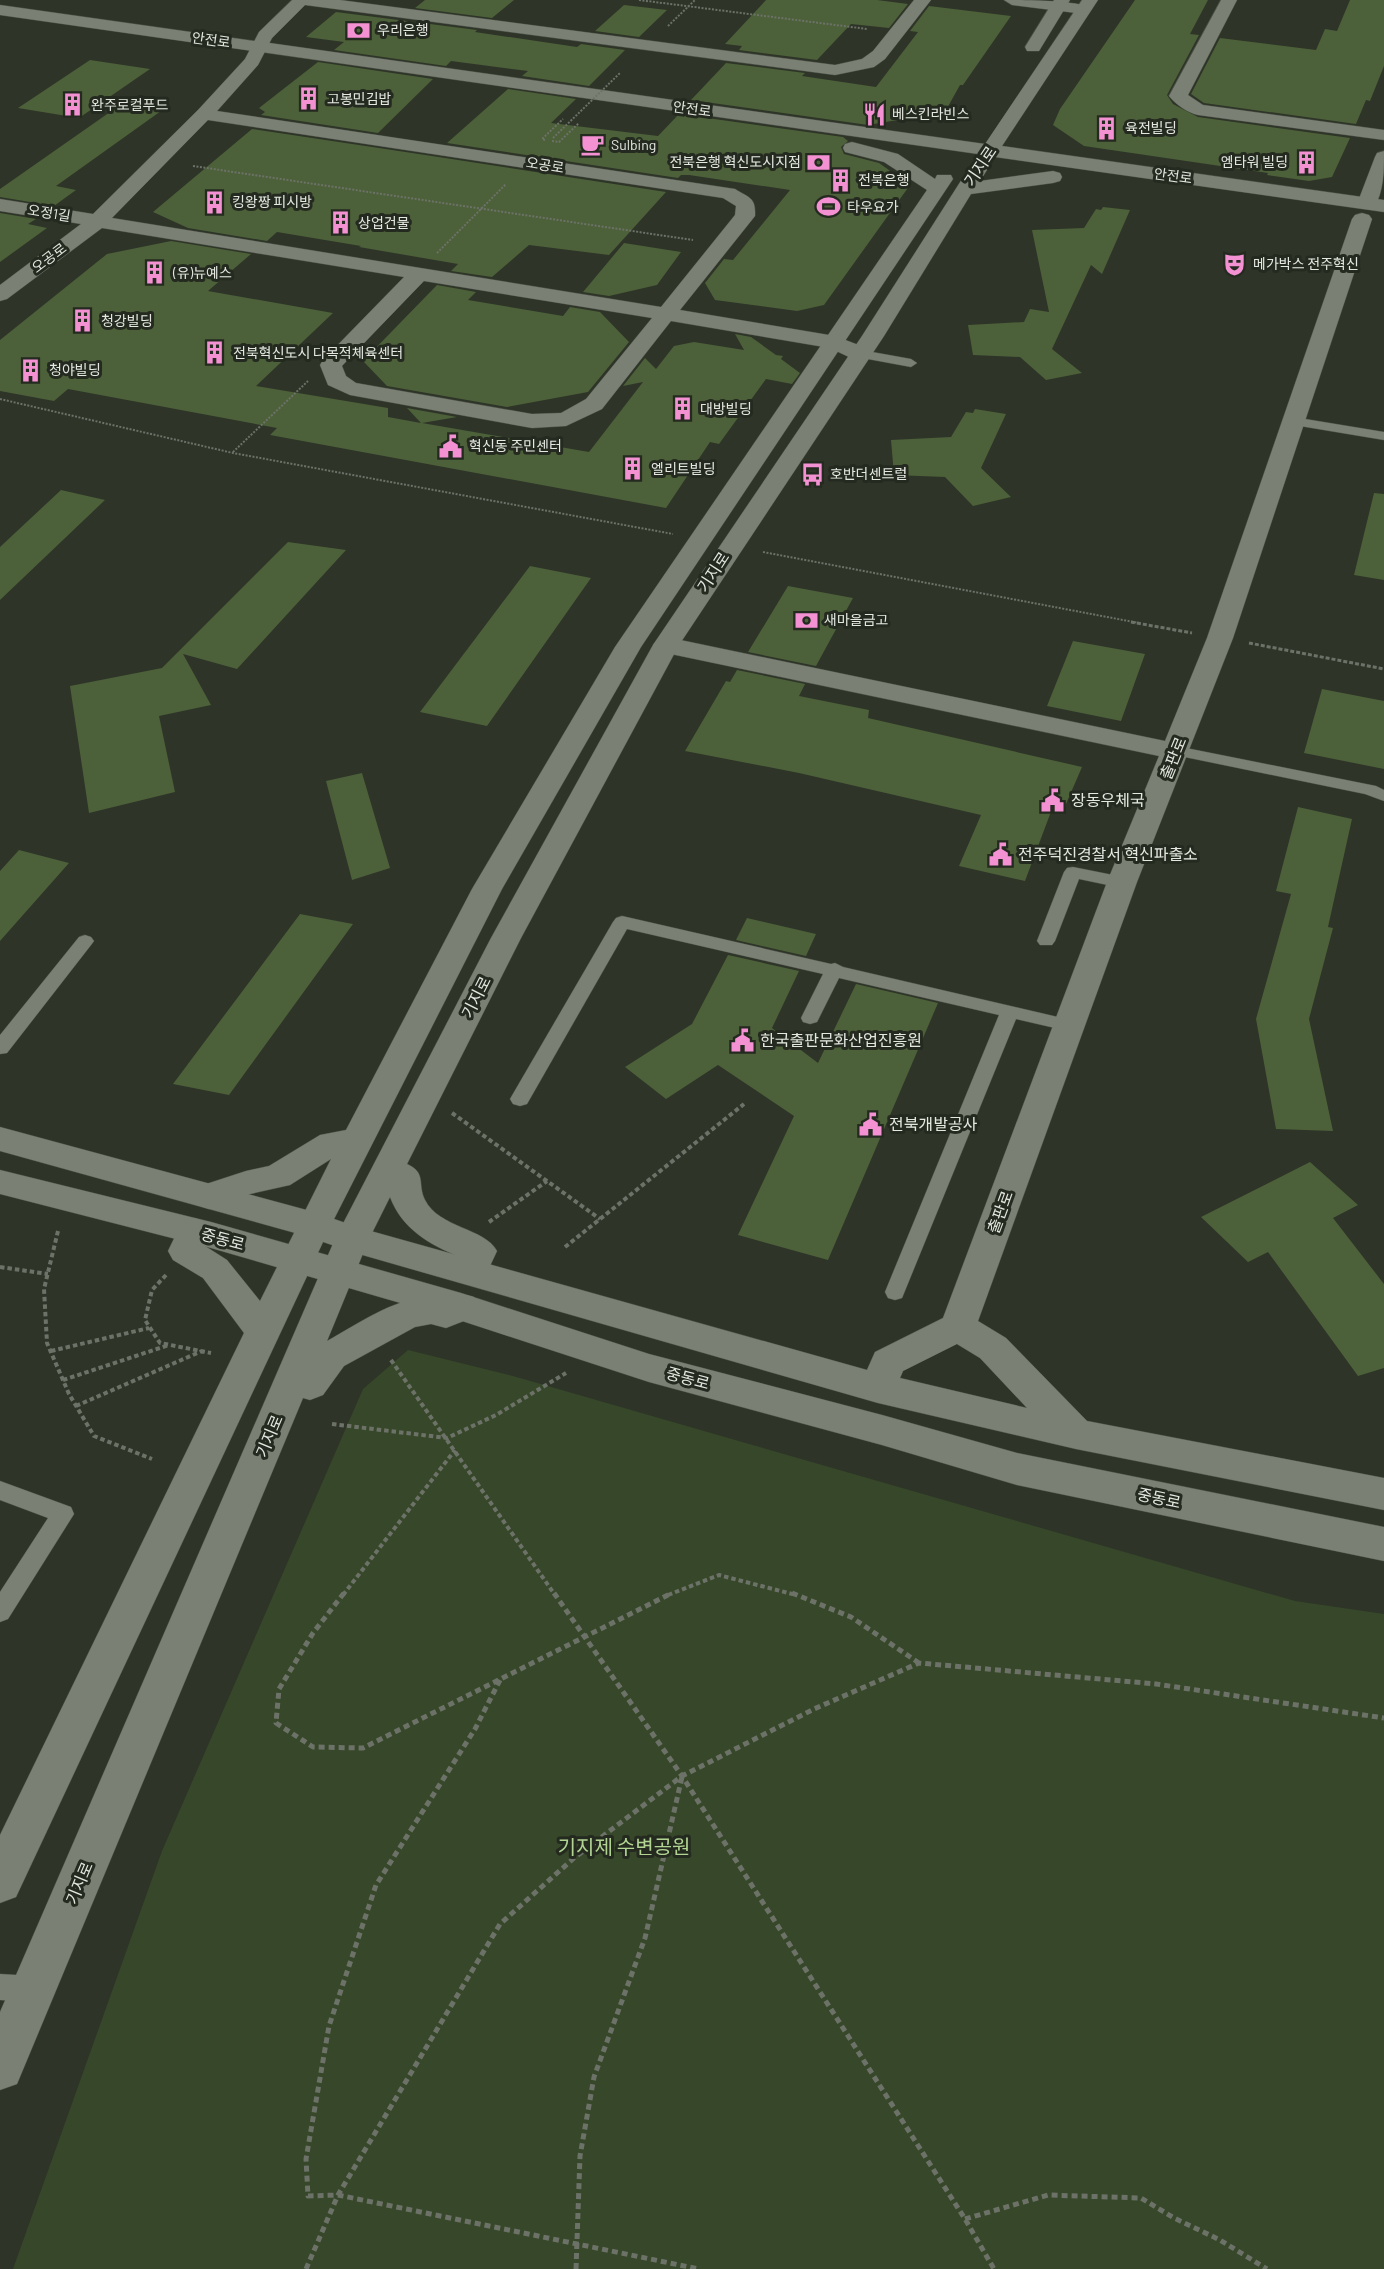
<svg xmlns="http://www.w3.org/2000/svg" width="1384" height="2269" viewBox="0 0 1384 2269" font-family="Barlow,'Noto Sans KR',sans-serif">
  <rect width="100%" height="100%" fill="#2e3428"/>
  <!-- green -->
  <path fill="#374729" d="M408,1350L513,1376L1295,1601L1384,1614V2269H13L162,1851L363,1389Z"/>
  <!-- building -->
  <path fill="#4c6039" d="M425,0H514L492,18L415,8Z
    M766,0H877L908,4L889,28L851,24L817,60L739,50L742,46L725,44Z
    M1135,0H1208L1190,34L1199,35L1167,95L1173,104L1198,117L1350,138L1332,177L1309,181L1267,175L1268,173L1084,146L1053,125L1060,109Z
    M1350,0H1384V66L1370,101L1366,100L1356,124L1204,103L1191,94L1220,38L1316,50L1325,29L1337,31Z
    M624,5L667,10L639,37L595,31Z
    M929,6L1011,16L963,85H960L945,112L868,125L691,100L726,63L805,73L802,76L876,87L918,32L910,31Z
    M336,12L477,30L475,32L577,47L581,44L625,50L589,86L522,76L528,71L451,61L446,66L334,50L344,42L306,37Z
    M90,60L150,69L79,118L18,108Z
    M318,62L433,79L378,133L261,115L265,112L259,108Z
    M508,89L576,99L551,123L658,136L679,114L843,137L848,141L841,147L844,154L879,163L910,185L824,305L797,311L715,300L705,283L724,259L733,260L790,190L689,175H681L678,178L447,143Z
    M120,105L161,111L56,186L76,190L54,206L0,197V189Z
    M252,129L432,156L666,192L609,255L529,245L492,277L451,271L458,264L359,247L361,246L277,232L267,241L188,228L153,212Z
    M1103,207L1130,210L1102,274L1091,265L1052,349L1082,373L1046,380L1020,357L973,355L968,325L1024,322L1030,309L1049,312L1032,230L1084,228L1096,209L1101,210Z
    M0,213L36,219L28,224L47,228L0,262Z
    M171,241L251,254L208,291L333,313L256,386L388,408V417L421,423L407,408L457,417L422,423L589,452L643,382L623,386L645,358L656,369L674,346L694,342L744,350L735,334L751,337L776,355L783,356L781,359L800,373L792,384L766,379L719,444L710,442L666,508L270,435L277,428L68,389L54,401L0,391V340L107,254Z
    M624,243L681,252L657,285L609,296L583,292Z
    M437,285L476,292L468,300L563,316L570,307L600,312L629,342L588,392L507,407L387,386L363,361Z
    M975,409L1006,414L981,468L1011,497L973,506L945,477L894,475L891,440L951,437L966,412L973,413Z
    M61,490L105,500L0,600V547Z
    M1374,493L1384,494V580L1354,575Z
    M288,542L346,550L237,669L183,654L211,705L159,716L175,792L89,813L70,686L162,668Z
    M530,566L591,578L487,726L420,712Z
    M788,586L853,598L816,666L748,652Z
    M1073,641L1145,654L1121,721L1047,706Z
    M737,670L805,684L799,696L869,710L868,718L1082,767L1063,811L1052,809L1025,881L959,866L981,815L799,773L685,751L726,681L730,682Z
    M1322,689L1384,701V769L1304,753Z
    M362,773L390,868L352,880L326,781Z
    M1298,807L1352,819L1328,927L1333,928L1309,1019L1333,1131L1276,1129L1256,1019L1291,894L1276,891Z
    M19,850L69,863L0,941V871Z
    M300,914L353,924L229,1095L173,1084Z
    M747,918L816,934L806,956L736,940Z
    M728,955L799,971L772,1028L818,1063L856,984L938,1003L828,1260L738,1235L794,1116L718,1065L666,1099L625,1067L692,1024Z
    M1310,1162L1358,1205L1333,1218L1384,1284V1368L1358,1376L1268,1252L1248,1262L1201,1217Z"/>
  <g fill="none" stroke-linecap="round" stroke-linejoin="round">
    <defs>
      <path id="service" d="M861,350L911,359L917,363L911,367L857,357L855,354L857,351Z
        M1293,417L1384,432V440L1288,424L1286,421Z
        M1176,746L1376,786L1384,790V801L1365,794L1170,754L1168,751L1170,748Z
        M1073,867L1128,878L1131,882L1128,886L1122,888L1079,879L1055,941L1052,945H1040L1037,941L1064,872L1067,868Z
        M622,916L831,964L835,963L843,967L1075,1021L1077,1025L1075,1029L1068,1031L1016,1019L902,1298L895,1300L888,1298L885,1292L999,1015L839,978L817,1022L810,1024L803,1022L801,1018L823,974L627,929L527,1104L520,1106L513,1104L510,1099L613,922L616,918Z
        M85,935L91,937L94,941L91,945L7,1053L0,1054V1035L79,937Z
        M0,1481L71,1507L74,1514L8,1619L0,1622V1592L48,1518L0,1500Z
        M0,1974L34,1976L44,1980L47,1989L44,1998L34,2002L0,2000Z"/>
      <path id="minor" d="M292,0H340L835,65L862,59L873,51L914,0H931L885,59L874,67L835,75L305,5L272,38L258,65L217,111L735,189C749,198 756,197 755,216L680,310L835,336L869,349L872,354L869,359L861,360L853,359L830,348L671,321L602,409L566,426L532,428L350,395L328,385L320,365L323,360L404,277L102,228L7,299L0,301V285L81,224L0,211V199L93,214L198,110L245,59L259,32ZM208,120L723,198L736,206L735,215L661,307L112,218ZM424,281L652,318L586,399L561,413L532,414L356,383L346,376L342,366Z
        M1004,0C1021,0 1082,0 1092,9L1084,14L1012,5Z
        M1221,0H1237L1188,95L1203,105L1384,130V140L1198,115C1188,113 1175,104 1169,96Z
        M1384,151C1384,171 1384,191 1374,208H1360L1357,204L1375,157L1377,153Z
        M1362,213L1369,215L1372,219L1233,638L1137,882L978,1321L1006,1338L1087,1421L1384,1478V1510L1076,1449L878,1403L352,1252L306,1236L0,1151V1127L314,1212L360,1228L867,1370L875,1352L943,1318L1107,882L1159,756L666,653L657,650L653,645L657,640L666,637L1165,741L1207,638L1352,219L1355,215ZM957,1344L980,1358L1027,1408L900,1378L903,1371Z
        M0,1170L211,1222L461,1293L649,1354L882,1415L1017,1453L1384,1527V1561L1017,1485L882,1445L649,1382L459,1320L211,1248L0,1194Z"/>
      <path id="tertiary" d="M1054,0H1070L1039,51H1027L1025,47Z
        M1082,0H1098L1002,146L1384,200V212L995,157L980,181L1053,171L1060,173L1062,177L1060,181L1053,183L971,194L884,336L679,645L521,938L407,1164C427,1173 417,1184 425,1200C439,1228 485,1228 497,1251L483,1281L471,1285L459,1281L453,1272L460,1257C430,1245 402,1229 390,1197L369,1239L327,1341C358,1324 392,1299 429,1297C434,1296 438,1299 442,1299C457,1299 455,1291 474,1297L479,1307L474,1317L446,1328L431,1324L415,1327L344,1366L323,1395L310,1400L303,1398L17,2084L0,2090V2012L335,1239L491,938L653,645L862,336L978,154L0,15V5L985,144Z
        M852,142L898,154L935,179L937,175H951L953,179L641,647L502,889L331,1225L16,1897L0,1903V1835L244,1333L203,1278L173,1260L168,1251L182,1222L194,1218L206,1222L211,1231L205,1246L227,1260L260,1301L331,1159L290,1185L250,1194L209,1209L197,1205L192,1196L197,1187L246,1171L269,1166L320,1135L346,1130L472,889L615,647L927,190L884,162L845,152L843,148L845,144Z"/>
    </defs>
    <!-- service casing -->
    <use href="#service" stroke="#4c5147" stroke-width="1"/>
    <!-- minor casing -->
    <use href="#minor" stroke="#4c5147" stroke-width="1"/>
    <!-- tertiary casing -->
    <use href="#tertiary" stroke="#4c5147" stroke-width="1"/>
    <!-- path-far3 -->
    <path stroke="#6d7268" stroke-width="2" stroke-dasharray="2 1.5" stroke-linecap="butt" d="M639,0L867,29
      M668,26L695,0
      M545,140L542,139L563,119
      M552,141L559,142L579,123
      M193,166L693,240
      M437,253L506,184
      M0,399L233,453L673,534
      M233,452L308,381
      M763,552L1139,623"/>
    <!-- path-far2 -->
    <path stroke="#6d7268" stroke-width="3" stroke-dasharray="4 2" stroke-linecap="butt" d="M1131,622L1192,633
      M1249,643L1384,669"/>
    <!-- path-far1 -->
    <path stroke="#6d7268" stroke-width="4" stroke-dasharray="4.5 3" stroke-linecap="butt" d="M452,1113L600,1219
      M489,1222L547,1181
      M58,1231L44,1289L47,1343L69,1394L94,1436L152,1459
      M565,1247L744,1104
      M0,1267L48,1274
      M166,1275L152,1290L145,1320L160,1343L211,1353
      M51,1351L149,1328
      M391,1360L555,1595
      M63,1380L169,1345
      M76,1406L202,1351
      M332,1424L447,1438L496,1415L566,1373
      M343,1595L455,1450
      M668,1595L719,1575L796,1595"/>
    <!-- path -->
    <path stroke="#6d7268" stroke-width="5" stroke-dasharray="6 4" stroke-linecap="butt" d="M344,1593L313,1633L279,1689L276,1723L313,1747L363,1748L672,1593
      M554,1593L682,1776L965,2219L994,2269
      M792,1593L851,1617L919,1663
      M500,1680L475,1729L376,1885L329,2026L306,2159L308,2196L338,2195L699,2269
      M965,2219L1048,2195L1141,2198L1174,2218L1220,2240L1267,2269
      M306,2269L338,2195L500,1924L574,1858L682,1776L814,1709L919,1663L1156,1684L1384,1718
      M576,2269L580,2156L594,2077L645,1938L682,1777"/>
    <!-- service -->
    <use href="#service" fill="#7a8174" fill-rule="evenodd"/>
    <!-- minor -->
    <use href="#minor" fill="#7a8174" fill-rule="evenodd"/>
    <!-- tertiary -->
    <use href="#tertiary" fill="#7a8174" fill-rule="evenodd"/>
    <!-- path-bridge -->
    <path stroke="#6d7268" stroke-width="2" stroke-dasharray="2 1.5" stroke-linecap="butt" d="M553,138L620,73"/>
  </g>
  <!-- icons -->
  <defs>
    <symbol id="bank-bare" viewBox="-9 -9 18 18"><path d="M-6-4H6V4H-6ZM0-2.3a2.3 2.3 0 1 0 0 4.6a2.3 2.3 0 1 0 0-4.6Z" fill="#f491d3" stroke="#242a1f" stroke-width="2.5" paint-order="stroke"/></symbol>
    <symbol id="building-bare" viewBox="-9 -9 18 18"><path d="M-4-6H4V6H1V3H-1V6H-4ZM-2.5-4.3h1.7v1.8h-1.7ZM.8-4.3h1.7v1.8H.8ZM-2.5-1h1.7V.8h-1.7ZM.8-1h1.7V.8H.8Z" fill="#f491d3" stroke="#242a1f" stroke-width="2.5" paint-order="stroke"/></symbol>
    <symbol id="restaurant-bare" viewBox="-9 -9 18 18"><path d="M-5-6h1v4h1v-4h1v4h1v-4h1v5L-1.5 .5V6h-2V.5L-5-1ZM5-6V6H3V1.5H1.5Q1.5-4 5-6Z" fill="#f491d3" stroke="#242a1f" stroke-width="2.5" paint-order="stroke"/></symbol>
    <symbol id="cafe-bare" viewBox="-9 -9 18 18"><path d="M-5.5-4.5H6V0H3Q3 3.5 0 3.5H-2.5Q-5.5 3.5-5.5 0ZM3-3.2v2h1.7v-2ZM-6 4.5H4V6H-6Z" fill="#f491d3" stroke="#242a1f" stroke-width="2.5" paint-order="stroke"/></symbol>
    <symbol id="stadium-bare" viewBox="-9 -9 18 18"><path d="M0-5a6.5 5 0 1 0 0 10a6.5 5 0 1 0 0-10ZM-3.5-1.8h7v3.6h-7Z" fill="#f491d3" stroke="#242a1f" stroke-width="2.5" paint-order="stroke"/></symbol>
    <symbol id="theatre-bare" viewBox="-9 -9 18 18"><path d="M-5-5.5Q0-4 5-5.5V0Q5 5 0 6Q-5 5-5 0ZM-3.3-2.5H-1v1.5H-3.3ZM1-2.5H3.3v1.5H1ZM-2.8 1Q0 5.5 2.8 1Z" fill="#f491d3" stroke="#242a1f" stroke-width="2.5" paint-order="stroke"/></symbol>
    <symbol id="civic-bare" viewBox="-9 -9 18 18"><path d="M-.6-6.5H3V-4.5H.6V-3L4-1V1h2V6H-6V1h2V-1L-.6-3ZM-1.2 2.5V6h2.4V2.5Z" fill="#f491d3" stroke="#242a1f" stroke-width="2.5" paint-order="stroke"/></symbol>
    <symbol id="bus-bare" viewBox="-9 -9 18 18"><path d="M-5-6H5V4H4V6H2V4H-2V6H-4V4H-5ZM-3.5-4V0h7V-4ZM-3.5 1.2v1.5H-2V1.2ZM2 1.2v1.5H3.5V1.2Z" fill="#f491d3" stroke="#242a1f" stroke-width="2.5" paint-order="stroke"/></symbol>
  </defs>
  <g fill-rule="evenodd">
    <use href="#bank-bare" x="342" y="14" width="33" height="33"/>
    <use href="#building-bare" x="292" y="82" width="33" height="33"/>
    <use href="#building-bare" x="56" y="88" width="33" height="33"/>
    <use href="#restaurant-bare" x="858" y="98" width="33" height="33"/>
    <use href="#building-bare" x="1090" y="112" width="33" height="33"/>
    <use href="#cafe-bare" x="576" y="128" width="33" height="33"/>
    <use href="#bank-bare" x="802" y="146" width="33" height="33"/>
    <use href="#building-bare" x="1290" y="146" width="33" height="33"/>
    <use href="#building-bare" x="824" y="164" width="33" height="33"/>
    <use href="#building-bare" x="198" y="186" width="33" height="33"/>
    <use href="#stadium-bare" x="812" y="190" width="33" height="33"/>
    <use href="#building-bare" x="324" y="206" width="33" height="33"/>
    <use href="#theatre-bare" x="1218" y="248" width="33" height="33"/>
    <use href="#building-bare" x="138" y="256" width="33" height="33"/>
    <use href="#building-bare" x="66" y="304" width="33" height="33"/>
    <use href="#building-bare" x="198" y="336" width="33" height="33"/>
    <use href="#building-bare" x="14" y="354" width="33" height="33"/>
    <use href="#building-bare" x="666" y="392" width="33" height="33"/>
    <use href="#civic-bare" x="434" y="430" width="33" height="33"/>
    <use href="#building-bare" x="616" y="452" width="33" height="33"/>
    <use href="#bus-bare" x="796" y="458" width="33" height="33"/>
    <use href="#bank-bare" x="790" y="604" width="33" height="33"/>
    <use href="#civic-bare" x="1036" y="784" width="33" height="33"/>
    <use href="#civic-bare" x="984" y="838" width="33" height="33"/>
    <use href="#civic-bare" x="726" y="1024" width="33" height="33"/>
    <use href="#civic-bare" x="854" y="1108" width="33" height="33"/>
  </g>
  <g text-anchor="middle" stroke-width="6" stroke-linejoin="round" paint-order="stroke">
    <!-- far-poi labels -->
    <g font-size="14" fill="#e4e8e1" stroke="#242a1f" text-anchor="start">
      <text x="377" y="35">우리은행</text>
      <text x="327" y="104">고봉민김밥</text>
      <text x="91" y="110">완주로컬푸드</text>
      <text x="892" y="119">베스킨라빈스</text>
      <text x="1125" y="133">육전빌딩</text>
      <text x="611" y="150">Sulbing</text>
      <text x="801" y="167" text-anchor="end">전북은행 혁신도시지점</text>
      <text x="1288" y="167" text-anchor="end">엠타워 빌딩</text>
      <text x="858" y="185">전북은행</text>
      <text x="232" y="207">킹왕짱 피시방</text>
      <text x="847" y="212">타우요가</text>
      <text x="358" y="228">상업건물</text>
      <text x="1253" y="269">메가박스 전주혁신</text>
      <text x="173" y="278">(유)뉴예스</text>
      <text x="101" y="326">청강빌딩</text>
      <text x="233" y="358">전북혁신도시 다목적체육센터</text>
      <text x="49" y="375">청야빌딩</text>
      <text x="700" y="414">대방빌딩</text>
      <text x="469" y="451">혁신동 주민센터</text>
      <text x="651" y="474">엘리트빌딩</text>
      <text x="830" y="479">호반더센트럴</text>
      <text x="824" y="625">새마을금고</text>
    </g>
    <!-- far-street labels -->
    <g font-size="14" fill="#e4e8e1" stroke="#242a1f">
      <text transform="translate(211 40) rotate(8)" y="5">안전로</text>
      <text transform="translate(692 109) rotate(8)" y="5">안전로</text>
      <text transform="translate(545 165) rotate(9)" y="5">오공로</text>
      <text transform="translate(1173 176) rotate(8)" y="5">안전로</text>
      <text transform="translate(49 213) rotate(9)" y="5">오정1길</text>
      <text transform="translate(49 258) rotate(-37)" y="5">오공로</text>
    </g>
    <!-- street labels -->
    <g font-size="16" fill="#e4e8e1" stroke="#242a1f">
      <text transform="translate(980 166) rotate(-56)" y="6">기지로</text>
      <text transform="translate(713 572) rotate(-57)" y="6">기지로</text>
      <text transform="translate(1173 758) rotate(-68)" y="6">출판로</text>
      <text transform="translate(476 997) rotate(-63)" y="6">기지로</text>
      <text transform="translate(1000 1212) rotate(-70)" y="6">출판로</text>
      <text transform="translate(223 1239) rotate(15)" y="6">중동로</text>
      <text transform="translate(688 1378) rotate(15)" y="6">중동로</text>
      <text transform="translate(269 1436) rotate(-67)" y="6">기지로</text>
      <text transform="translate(1159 1498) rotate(12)" y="6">중동로</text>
      <text transform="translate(79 1883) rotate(-67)" y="6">기지로</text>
    </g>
    <!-- poi labels -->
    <g font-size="16" fill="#e4e8e1" stroke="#242a1f" text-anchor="start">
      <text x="1071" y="806">장동우체국</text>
      <text x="1018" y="860">전주덕진경찰서 혁신파출소</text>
      <text x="760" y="1046">한국출판문화산업진흥원</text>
      <text x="889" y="1130">전북개발공사</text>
    </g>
    <!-- near-park labels -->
    <g font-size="20" fill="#b1d492" stroke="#242a1f">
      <text x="624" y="1854">기지제 수변공원</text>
    </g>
  </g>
</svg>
